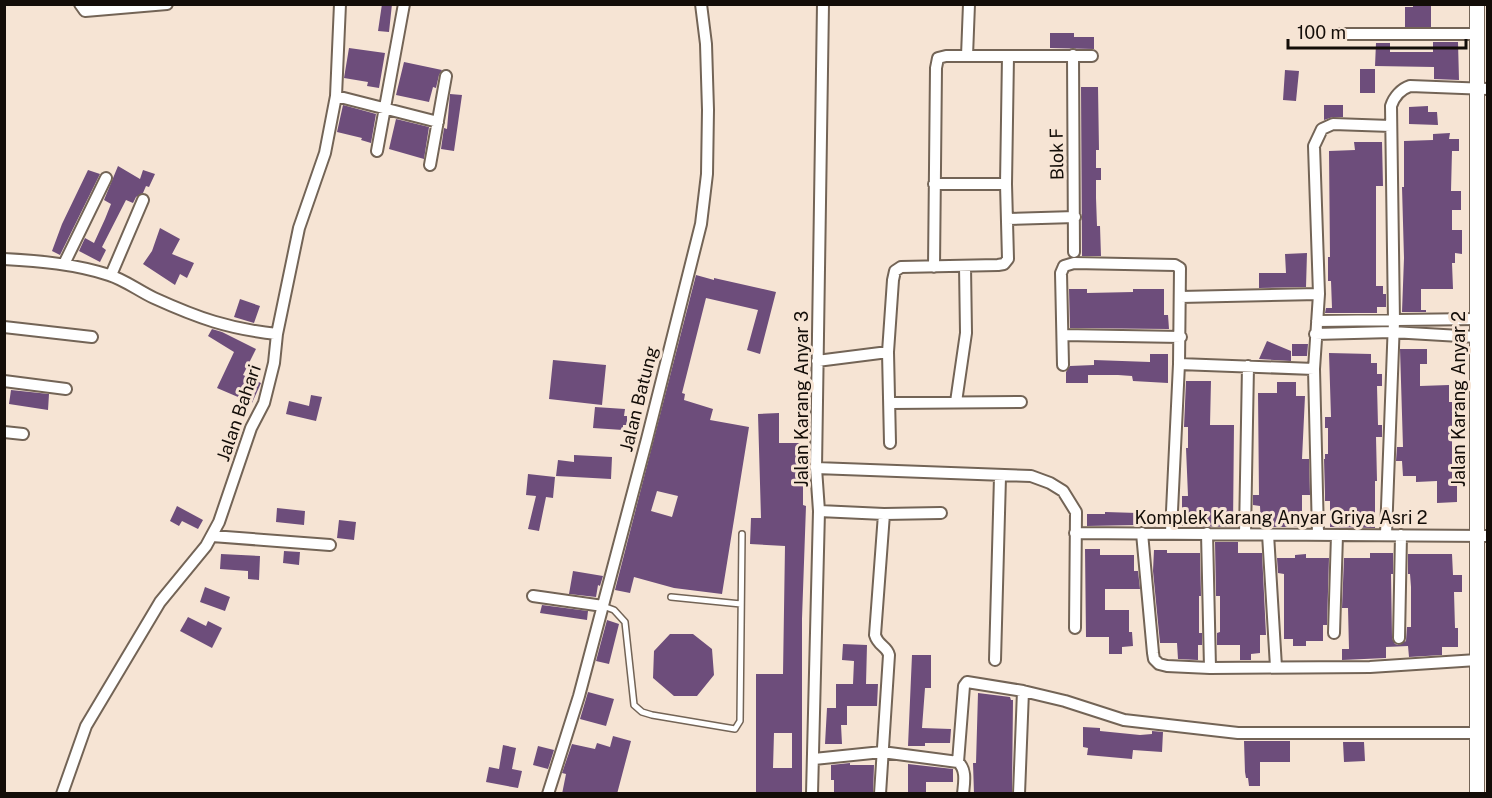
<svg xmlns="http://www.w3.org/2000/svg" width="1492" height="798" viewBox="0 0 1492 798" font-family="'Public Sans',sans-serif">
  <rect width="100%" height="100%" fill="#f6e4d4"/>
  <!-- building -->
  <path fill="#6d4d7b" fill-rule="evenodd" d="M382,4H392L389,32L378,31Z
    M1413,4H1431V27H1405V7H1413Z
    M1050,33H1074V37H1094V49L1050,48Z
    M1433,42H1458L1459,80L1434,79V67L1375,66L1376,43H1390V52H1433Z
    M349,48L385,53L379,88L367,86L368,82L344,78Z
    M404,62L442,70L439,75L436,88L433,87L429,102L396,95Z
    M1360,69H1375V93H1360Z
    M1285,70L1299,71L1296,101L1283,100Z
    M1081,87H1098L1099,150H1096V168H1101V180H1096V198L1097,226H1100L1101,256H1082Z
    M450,94L462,95L454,151L441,149L444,128L447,129Z
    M343,105L376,114L371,143L361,140L362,138L337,132Z
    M1324,105H1343V117H1333L1324,120Z
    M1428,106V112H1437L1438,125L1409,124V107Z
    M396,119L429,127L424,159L389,149Z
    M1450,133L1449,139H1459V151H1452L1451,191H1461V210H1452V230H1462V254L1455,253V263H1452L1453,289H1421V310H1426V312H1402L1404,258L1402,187H1404V141L1433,140V134Z
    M1354,142H1382L1383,186H1376V286H1383V294H1386V307H1377V313H1325L1326,308H1332L1331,281H1328V257H1330L1329,151L1355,150Z
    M118,166L140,179L143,170L155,174L149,187L146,186L143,193L136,197L133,203L126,200L102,247L106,250L100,262L79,251L85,238L94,243L105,219L111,204L104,200Z
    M88,170L100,174L60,255L52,251L62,224Z
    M160,228L180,239L172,254L194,263L187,278L180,274L175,285L143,264L152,251Z
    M1307,253L1306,287L1259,288V273H1286L1285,254Z
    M696,275L714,280V278L776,292L760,354L747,350L758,310L706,298L682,393L685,394L684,400L713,409L710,420L749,427L722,594L674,588L634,577L630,593L615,590ZM657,491L678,496L672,517L651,511Z
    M1069,289H1087V293L1133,292V289H1164V315H1168L1169,329L1070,328Z
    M240,299L260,306L254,323L234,317Z
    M212,329L222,332L256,349L243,375L261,383L252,403L217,388L234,352L208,336Z
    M1267,341L1291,351V361L1259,359Z
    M1292,344H1308L1307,356H1292Z
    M1400,349H1427V364H1420V386L1449,385V402H1452V481H1457V502L1437,503V481L1416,482V476H1403L1402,461H1396L1397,447H1403Z
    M1329,353L1371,354V363H1377V374H1382V386H1377L1378,425H1382V437H1376L1377,481H1375V528L1330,527V501H1325V495L1324,459H1325V454H1328V428H1325V417H1331Z
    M1150,354H1168V383L1133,381L1132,376L1118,375H1088V383H1066V372L1070,366L1094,365V360L1150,362Z
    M553,360L606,365L602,405L549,399Z
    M1186,381H1211L1210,425H1234L1233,527L1182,526V496H1188L1186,448H1188V427H1184Z
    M1277,382H1296V396H1305L1302,459H1309L1310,495H1302V527H1261L1260,506L1253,505V495H1259L1258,393H1277Z
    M11,390L49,394L48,410L9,404Z
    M311,395L322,397L316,421L286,414L289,401L309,406Z
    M595,407L625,409L624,416H627V425H623V430L593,428Z
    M779,413V443H803V505L806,506L802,619V794H756V674H783L785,546L750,544L751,518H761L758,414ZM774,733H792V768H773Z
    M574,455L612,457L611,479L556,476L558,460L574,462Z
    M528,474L555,477L553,498L546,497L539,531L528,529L536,496L526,495Z
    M177,506L203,520L198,529L182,521L179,526L170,521Z
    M277,508L305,511L304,525L276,522Z
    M1105,512L1138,513V525L1087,526V514H1105Z
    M339,520L356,522L354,540L337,538Z
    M1215,542H1238V553H1262L1266,635H1260V653L1251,654V660H1240V645H1217V633L1220,632V596H1216Z
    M1085,549H1100V555H1134V571H1138L1140,589H1105V610H1129V632H1132L1133,646L1122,647V654H1109V637H1086Z
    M1154,550H1167V553H1200L1201,596H1199V633H1202V645H1198V660L1178,659L1177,643H1160L1153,571Z
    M284,551L300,552L299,565L283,563Z
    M1370,553H1393V574H1391L1392,638L1395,644L1399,645L1406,641L1407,627H1411V587L1410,574H1408V554H1452L1453,575H1462V592H1454L1455,628H1458V647H1442V655L1409,657L1408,646L1386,647V658L1342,660V649H1349L1348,608H1342L1344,558H1370Z
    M221,554L260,556L259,580L248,579V571L220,569Z
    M1306,554V558H1329L1327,625H1323V641H1306V646H1293V639H1284V574L1278,573L1277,558H1295V555Z
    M573,571L603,576L600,586L598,585L596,597L569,594Z
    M205,587L230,597L225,611L200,602Z
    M542,605L588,611L587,620L540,613Z
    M188,617L206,626L208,621L222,628L212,648L180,631Z
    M607,620L619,624L609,664L596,661Z
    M670,634H693L712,649L714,675L697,696H674L653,678L654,651Z
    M843,644L867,645L866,684H878L877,706H847V725H841L842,744H825L827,708H836V684H853L854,661L842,660Z
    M912,655H931V688H925L922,728L951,729L950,743H925V746H908Z
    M588,692L614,699L606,726L580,719Z
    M978,693L1010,697L1011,700H1013L1012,794H974L973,763H976Z
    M1083,727L1100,728V731L1140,735L1152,734V731L1163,732L1162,752L1133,750L1132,759L1087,755L1088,748L1083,747Z
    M613,736L631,741L617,794H562L566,774L562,773L572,744L595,749L597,743L610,747Z
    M1244,741H1290V762H1260V786H1249L1248,778H1246L1245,772Z
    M1343,742H1364L1365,761L1344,762Z
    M503,745L516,748L512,769L522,771L518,788L486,782L489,767L499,769Z
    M538,746L554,750L548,769L533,765Z
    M850,763V765H874L873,794H834V780H831V765Z
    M908,764L953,769V782H926V794H908Z"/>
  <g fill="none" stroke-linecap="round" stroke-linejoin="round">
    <defs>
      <path id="service" d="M671,597L741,604
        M603,606L614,610L625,622L634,705L642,712L652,715L735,729L740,721L742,534"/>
      <path id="minor" d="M80,4L85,11L167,4
        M1338,34H1477
        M1073,55L1074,252
        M967,56L969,4
        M336,96L438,122
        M377,151L404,4
        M430,165L446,76
        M934,184H1006
        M1007,219L1075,217
        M4,259C40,261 75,264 109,275C125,280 139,291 154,298C198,318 229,329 277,334
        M64,264L106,178
        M934,267L936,68L938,58L946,56H1092
        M111,275L143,200
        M1180,297L1319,294
        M1317,321L1477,319
        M4,327L92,337
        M1315,334L1392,332L1477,337
        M1063,335L1181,337
        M817,361L888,352
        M1063,365L1061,273L1064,266L1074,263L1175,265L1180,268L1179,364
        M4,381L66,389
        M956,402L966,333L965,266
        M890,403L1021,402
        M4,432L23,434
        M890,443L888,352L893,280L895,271L901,267L998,265L1004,264L1008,259L1006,184L1008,56
        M816,468L1031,476L1050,483L1063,491L1076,512L1075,628
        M819,511L884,514L941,513
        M1171,532L1179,364L1314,369
        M1075,533L1488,536
        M1142,533L1153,653L1154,659L1159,664L1167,666L1210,668L1370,667L1477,660
        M1207,533L1210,668
        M1245,534L1248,366
        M1268,534L1276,667
        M1318,534L1314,369L1319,294L1314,146L1322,129L1333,124L1391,126
        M1386,534L1394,321L1391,106C1394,97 1401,89 1410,86L1488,89
        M212,536L330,545
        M533,596L603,606
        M1334,633L1337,535
        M1399,638L1401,535
        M995,660L1000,477
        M814,759L882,752L958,762C967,770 964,783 963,794
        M958,762L964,686L967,682L1023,691L1065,701L1124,720L1238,733H1477
        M62,794L86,726L160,602L206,546L219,522L251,428L264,403L274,363L277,334L299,228L325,153L336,96L340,4
        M548,794L579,696L647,439L701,224L707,174L708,110L706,44L701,4
        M812,794L819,511L816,468L823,4
        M880,794L889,655C887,646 878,646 875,635L884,514
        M1019,794L1023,691"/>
      <path id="tertiary" d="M1477,794V4"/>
    </defs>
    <!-- service casing -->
    <use href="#service" stroke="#736456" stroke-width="8"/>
    <!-- minor casing -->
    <use href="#minor" stroke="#736456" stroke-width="14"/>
    <!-- tertiary casing -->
    <use href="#tertiary" stroke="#736456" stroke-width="16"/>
    <!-- service -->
    <use href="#service" stroke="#fff" stroke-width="5"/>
    <!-- minor -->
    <use href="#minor" stroke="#fff" stroke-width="10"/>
    <!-- tertiary -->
    <use href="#tertiary" stroke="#fff" stroke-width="14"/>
  </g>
  <g text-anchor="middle" stroke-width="6" stroke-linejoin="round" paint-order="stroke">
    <!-- street labels -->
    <g font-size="18" fill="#130d08" stroke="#f6e4d4">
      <text transform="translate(1057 154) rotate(-91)" y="6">Blok F</text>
      <text transform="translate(639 399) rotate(-76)" y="6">Jalan Batung</text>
      <text transform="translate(802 399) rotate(-90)" y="6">Jalan Karang Anyar 3</text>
      <text transform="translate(1459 399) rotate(-90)" y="6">Jalan Karang Anyar 2</text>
      <text transform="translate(239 413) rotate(-71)" y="6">Jalan Bahari</text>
      <text x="1281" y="524">Komplek Karang Anyar Griya Asri 2</text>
    </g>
  </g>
  <!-- border -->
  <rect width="1492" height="798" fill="none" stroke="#130d08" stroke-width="12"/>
  <!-- scale -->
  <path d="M1288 39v9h178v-9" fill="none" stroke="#130d08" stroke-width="3"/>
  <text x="1297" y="39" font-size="18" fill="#130d08" stroke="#f6e4d4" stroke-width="4.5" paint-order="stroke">100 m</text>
</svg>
